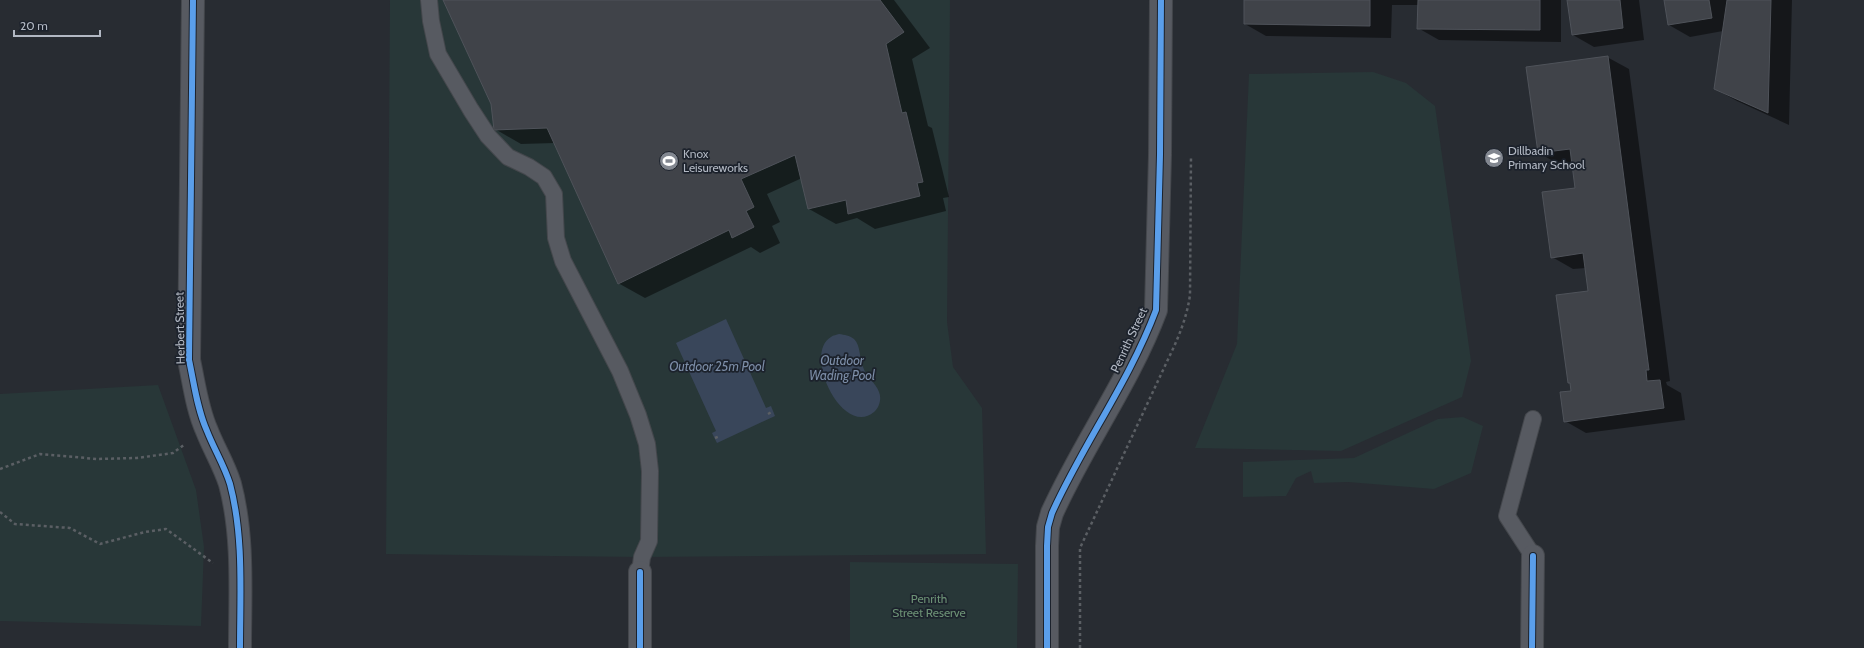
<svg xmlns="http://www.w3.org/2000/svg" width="1864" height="648" viewBox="0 0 1864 648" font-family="Cabin,sans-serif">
  <rect width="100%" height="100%" fill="#282c32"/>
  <!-- green -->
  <path fill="#283738" d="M390,0H950L947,322L953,367L982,408L986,554L642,557L386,554Z
    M1373,72L1406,83L1435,106L1471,361L1462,397L1341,451L1195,448L1237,344L1249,74Z
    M158,385L196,490L204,547L201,626L0,621V394Z
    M1463,417L1483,426L1471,473L1434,489L1348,482L1314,483L1311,471L1296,478L1286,496L1243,497V462L1354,458L1438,419Z
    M850,562L1018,564L1017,648H850Z"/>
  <!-- water -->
  <path fill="#39465a" d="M726,319L766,408L771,406L775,416L717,443L712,433L716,431L676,343Z
    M839,334C845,335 849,335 854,339C861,346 859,358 863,367C866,377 876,383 879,392C882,399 879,408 874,412C843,438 802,354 831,337C833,335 837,335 839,334Z"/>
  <!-- shadow -->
  <path fill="#0007" d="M444,0H894L930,48L912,59L928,126L932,128L949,197L943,198L946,211L875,229L857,218L836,224L809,209L802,178L767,194L780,222L772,226L780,243L760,253L751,247L645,298L618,283L555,143L521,144L495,129L492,104Z
    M1245,0H1561V42L1439,40L1418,28V5H1392L1391,38L1266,36L1245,24Z
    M1568,0H1639L1644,40L1594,47L1573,35Z
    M1666,0H1792L1789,125L1737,101L1715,89L1723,31L1690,37L1669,25Z
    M1607,57L1629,69L1670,381L1666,382L1667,385L1681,393L1685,420L1586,433L1565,421L1572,392L1571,384L1569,382L1589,292L1586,268L1573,269L1552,257L1576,189L1573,163L1560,165L1539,153Z"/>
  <!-- building -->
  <path fill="#404349" stroke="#4f535a" d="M443,0H880L904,32L886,44L902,113L906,112L923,182L917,183L920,196L848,214L846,200L808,209L795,155L741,179L754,207L746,211L754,227L732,238L729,230L618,284L547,128L494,130L491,104Z
    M1244,0H1370V26L1244,24Z
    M1418,0H1540V30L1417,29Z
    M1567,0H1620L1623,28L1572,35Z
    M1664,0H1709L1712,18L1668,25Z
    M1727,0H1771L1768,113L1714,89Z
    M1608,56L1649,370H1646L1647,381L1660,380L1664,408L1564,422L1560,392L1571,391L1570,383H1568L1556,295L1588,291L1583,253L1551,258L1542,192L1575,188L1570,149L1538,153L1526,67Z"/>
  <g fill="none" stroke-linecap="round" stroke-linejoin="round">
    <defs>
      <path id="lane" d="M429,0L431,21L438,54L471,110L488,136L508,157L529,167L544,177L554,194L556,238L563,261L620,371L638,415L647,444L650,471L649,541L642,557L640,572
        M1533,419L1507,516L1533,556"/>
      <path id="street" d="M193,0L189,360C194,383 197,409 207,431C214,449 224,465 230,484C244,537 240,594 240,648
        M640,572V648
        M1047,648V546L1048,527L1052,513C1083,444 1129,382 1156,310L1160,155L1161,0
        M1532,648L1533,556"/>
    </defs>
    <!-- lane casing -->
    <use href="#lane" stroke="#44474c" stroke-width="18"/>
    <!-- street casing -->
    <use href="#street" stroke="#44474c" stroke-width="24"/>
    <!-- path -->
    <path stroke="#5b5f64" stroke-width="2.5" stroke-dasharray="3 3" stroke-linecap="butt" d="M768,414L773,411
      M715,438L720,436
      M0,469L40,454L97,459L137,458L173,453L185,444
      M0,512L15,524L70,528L100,544L145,532L166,529L213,563
      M1080,648V548L1171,353C1180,334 1187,316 1190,295L1191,156"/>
    <!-- lane -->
    <use href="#lane" stroke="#575a61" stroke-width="16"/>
    <!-- street -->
    <use href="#street" stroke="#575a61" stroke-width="22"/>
    <defs>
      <path id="cycleway" d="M193,0L189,360C194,383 197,409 207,431C214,449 224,465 230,484C244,537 240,594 240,648
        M640,572V648
        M1047,648V546L1048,527L1052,513C1083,444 1129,382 1156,310L1160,155L1161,0
        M1532,648L1533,556"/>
    </defs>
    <!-- cycleway casing -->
    <use href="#cycleway" stroke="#1c222c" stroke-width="8"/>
    <!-- cycleway -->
    <use href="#cycleway" stroke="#5a9eea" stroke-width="6"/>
  </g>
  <!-- icons -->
  <defs>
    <symbol id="school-disc" viewBox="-11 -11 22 22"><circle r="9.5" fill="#828790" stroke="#1c222c"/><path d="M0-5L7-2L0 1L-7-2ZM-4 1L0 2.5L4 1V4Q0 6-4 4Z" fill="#fff"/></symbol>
    <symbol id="stadium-disc" viewBox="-11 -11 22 22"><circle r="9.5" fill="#828790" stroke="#1c222c"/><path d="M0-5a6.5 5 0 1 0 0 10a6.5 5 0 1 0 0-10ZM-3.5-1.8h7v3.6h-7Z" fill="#fff"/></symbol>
  </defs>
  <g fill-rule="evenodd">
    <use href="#school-disc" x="1483" y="147" width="22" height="22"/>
    <use href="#stadium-disc" x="658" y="150" width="22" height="22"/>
  </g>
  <g text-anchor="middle" stroke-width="3.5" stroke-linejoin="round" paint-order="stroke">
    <!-- poi labels -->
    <g font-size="12" fill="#b2b8c3" stroke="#1c222c" text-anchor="start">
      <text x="1508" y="155">Dillbadin<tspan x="1508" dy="14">Primary School</tspan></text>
      <text x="683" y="158">Knox<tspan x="683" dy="14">Leisureworks</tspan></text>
    </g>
    <!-- street labels -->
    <g font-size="12" fill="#b2b8c3" stroke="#1c222c">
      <text transform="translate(180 328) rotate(-91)" y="4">Herbert Street</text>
      <text transform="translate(1129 340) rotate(-65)" y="4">Penrith Street</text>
    </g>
    <!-- park labels -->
    <g font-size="12" fill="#6c9175" stroke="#1c222c">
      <text x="929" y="603">Penrith<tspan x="929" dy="14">Street Reserve</tspan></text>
    </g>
    <!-- water labels -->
    <g font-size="13" font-style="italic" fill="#7d8ea8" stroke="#1c222c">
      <text x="842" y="365">Outdoor<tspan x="842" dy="15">Wading Pool</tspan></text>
      <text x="717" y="371">Outdoor 25m Pool</text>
    </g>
  </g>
  <!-- scale -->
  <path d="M14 30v6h86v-6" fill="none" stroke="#b2b8c3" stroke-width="2"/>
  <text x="20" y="30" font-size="12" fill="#b2b8c3" stroke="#1c222c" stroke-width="3" paint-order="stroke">20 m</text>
</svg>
